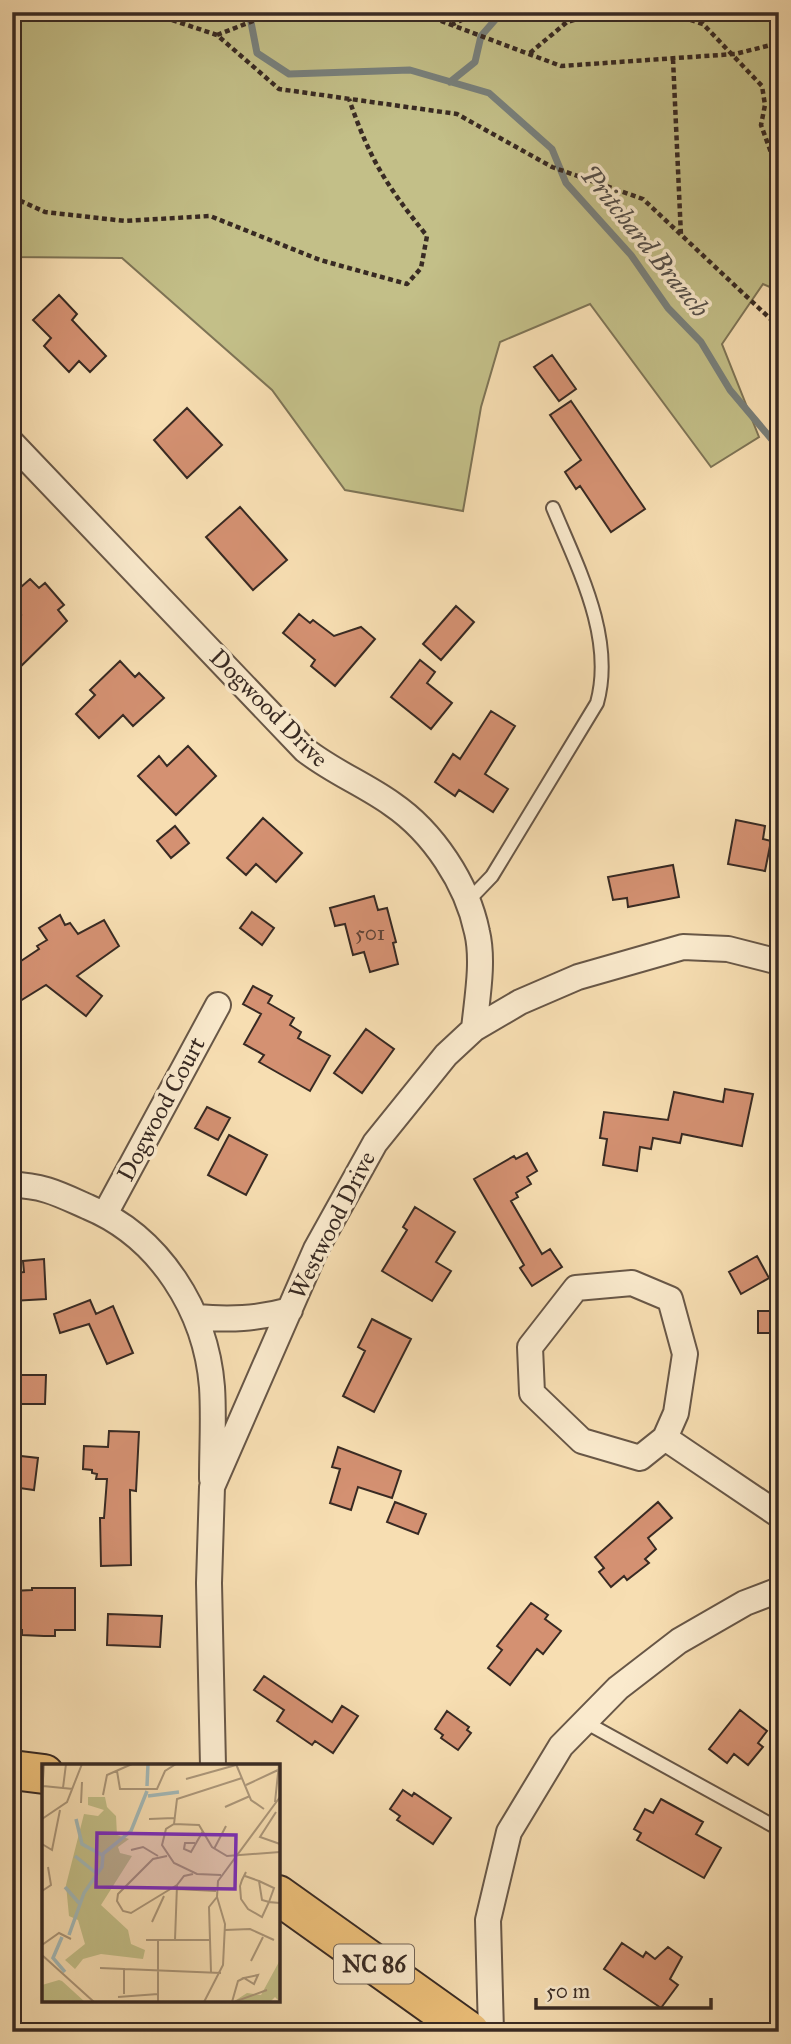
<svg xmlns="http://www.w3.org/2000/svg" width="791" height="2044" viewBox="0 0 791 2044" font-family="'IM FELL Great Primer',serif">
  <rect width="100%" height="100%" fill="#f7deb2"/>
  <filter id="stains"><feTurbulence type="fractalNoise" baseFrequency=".00286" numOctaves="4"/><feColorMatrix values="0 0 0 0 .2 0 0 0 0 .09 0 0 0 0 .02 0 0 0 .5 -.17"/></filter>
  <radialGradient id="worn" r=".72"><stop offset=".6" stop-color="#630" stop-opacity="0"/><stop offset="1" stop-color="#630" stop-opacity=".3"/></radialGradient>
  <!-- green -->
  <path fill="#c3bf88" stroke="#7e7456" stroke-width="2" d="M12,12H779V291L763,284L722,344L759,437L711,467L590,304L500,342L481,407L463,511L345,490L272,390L122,258L12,257Z"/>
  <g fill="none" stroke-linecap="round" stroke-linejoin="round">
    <!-- stream -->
    <path stroke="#78807c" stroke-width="7" d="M249,12L257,53L289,74L410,70L489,93L552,149L566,183L631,255L668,308L701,342L730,390L779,448
      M450,82L475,62L481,36L502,12"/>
  </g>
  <!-- building -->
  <path fill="#d49172" stroke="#382a23" stroke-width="2" d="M59,295L77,314L72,320L106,356L90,372L79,361L69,372L44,346L51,338L33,320Z
    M552,355L576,389L559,401L534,367Z
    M571,401L645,509L611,532L580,486L576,489L565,472L581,460L550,415Z
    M187,408L222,445L187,478L154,440Z
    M240,507L287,560L253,590L206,537Z
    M30,579L39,588L45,583L64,605L58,610L67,621L12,675V623L21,615L12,606V595Z
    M456,606L474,622L441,660L423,644Z
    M299,614L310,623L313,620L334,636L361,627L375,639L335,686L311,666L315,660L283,633Z
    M420,660L435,672L427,683L452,703L431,729L391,697Z
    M120,661L135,677L139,673L164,698L133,726L123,715L99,738L76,714L95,695L90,690Z
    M491,711L515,726L485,774L508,789L493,812L459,790L455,796L435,782L453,754L460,759Z
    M188,746L216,776L176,815L138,776L159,756L167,766Z
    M263,818L302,853L276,882L256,864L246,875L227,858Z
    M736,820L765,826L763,839L771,841L765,871L728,864Z
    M175,826L189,843L171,858L157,841Z
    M673,865L679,897L628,907L627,898L613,900L608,877Z
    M374,896L378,910L387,908L396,942L393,943L398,964L370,972L364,952L353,955L345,924L335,926L330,908Z
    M252,912L274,928L262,945L240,928Z
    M60,915L65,925L70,923L78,934L104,920L119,946L77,976L102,996L86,1016L46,985L12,1006V967L39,949L37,946L47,940L39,928Z
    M253,986L272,996L268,1003L294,1018L290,1025L301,1032L298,1038L330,1056L310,1091L259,1062L264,1055L244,1044L261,1014L243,1004Z
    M366,1029L394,1049L362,1093L334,1073Z
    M725,1089L753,1094L742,1146L682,1134L680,1143L653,1138L651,1149L640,1147L637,1171L603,1165L607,1139L600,1138L604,1112L668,1120L674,1092L723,1102Z
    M207,1107L230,1118L218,1140L195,1128Z
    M229,1135L267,1155L246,1195L208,1175Z
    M527,1153L537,1171L527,1177L531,1184L516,1193L518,1197L511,1201L542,1254L550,1249L562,1267L532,1286L520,1268L524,1265L474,1179L514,1156L516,1159Z
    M415,1207L455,1232L436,1262L451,1271L432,1301L382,1271L407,1230L403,1227Z
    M757,1256L769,1278L741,1294L729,1272Z
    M44,1259L46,1299L12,1301V1273L24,1272L23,1261Z
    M90,1300L96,1314L113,1306L133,1353L107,1364L89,1324L60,1333L54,1314Z
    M758,1311H779V1333H758Z
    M372,1319L411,1339L374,1412L343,1396L365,1351L358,1347Z
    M12,1375H46L45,1404H12Z
    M109,1431L139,1432L136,1491L130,1490L131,1565L101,1566L100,1518H104L107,1479H96L97,1474L92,1473V1470L83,1469L84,1446L108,1447Z
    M338,1447L401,1471L392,1498L358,1487L351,1510L330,1503L340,1469L332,1467Z
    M12,1455L38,1458L34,1490L12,1487Z
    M395,1502L426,1514L418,1534L387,1522Z
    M658,1502L672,1518L648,1538L656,1549L645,1559L649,1563L627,1580L624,1576L611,1587L599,1572L604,1568L595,1557Z
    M32,1588H75V1630H55V1636H44L22,1635V1630H12V1591L32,1590Z
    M531,1603L548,1615L545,1619L561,1631L543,1654L537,1649L510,1685L488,1668L502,1650L497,1646Z
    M108,1614L162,1616L160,1647L107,1645Z
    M264,1676L332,1722L342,1706L358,1716L333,1753L315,1741L312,1745L277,1721L284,1710L254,1690Z
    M740,1710L767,1731L758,1743L763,1747L748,1765L734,1754L727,1763L709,1749Z
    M447,1711L469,1727L467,1730L471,1733L458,1750L441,1738L443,1735L435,1729Z
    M403,1790L412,1796L414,1793L451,1818L433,1844L397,1820L400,1816L390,1809Z
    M661,1799L703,1822L696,1834L721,1848L704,1878L637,1840L641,1833L634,1829L645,1809L653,1813Z
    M622,1943L643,1957L646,1952L655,1959L668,1947L682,1957L670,1979L678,1985L661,2008L604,1969Z"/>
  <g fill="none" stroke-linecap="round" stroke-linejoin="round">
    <defs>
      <path id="lane" d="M467,902L492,876L597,703C615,638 578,568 553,508
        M585,1722L779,1829"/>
      <path id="street" d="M12,443L305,750C333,772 364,784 392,804C433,832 467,883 477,932C484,961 477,999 474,1029
        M12,1185C43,1185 61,1195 88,1207C160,1237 206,1311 212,1387C214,1417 212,1448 212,1479
        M105,1214L218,1005
        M632,1283L670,1299L685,1354L676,1413L665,1438L640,1458L582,1441L532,1393L530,1347L576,1288Z
        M196,1317C229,1320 257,1319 290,1310
        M665,1438L779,1515
        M213,1766L209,1583L212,1487L316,1249L375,1143L446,1055L474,1029L520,1002L578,977L683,947L728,949L779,962
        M491,2032L488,1920L509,1832L561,1746L618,1688L679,1641L745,1603L779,1590"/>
      <path id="primary" d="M12,1770L44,1774
        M278,1895L470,2032"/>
    </defs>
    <!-- lane casing -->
    <use href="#lane" stroke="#685747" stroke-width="16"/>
    <!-- street casing -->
    <use href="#street" stroke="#685747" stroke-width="28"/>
    <!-- primary casing -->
    <use href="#primary" stroke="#382a23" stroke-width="42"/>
    <!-- path -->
    <path stroke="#382a23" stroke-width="4.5" stroke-dasharray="5 3.5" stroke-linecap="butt" d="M148,12L217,35L279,89L457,114L552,167L643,199L779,327
      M417,12L561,66L735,54L779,43
      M536,12L566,21
      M666,12L703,24L762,86L765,105L761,125L773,158L779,163
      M451,25L479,12
      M217,35L276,12
      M530,53L567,22L601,12
      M673,59L681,236
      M12,197L45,212L125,221L210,216L320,260L407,284L421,268L427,236C386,185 370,160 349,99"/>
    <!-- lane -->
    <use href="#lane" stroke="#faeacd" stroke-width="12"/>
    <!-- street -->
    <use href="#street" stroke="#faeacd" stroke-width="24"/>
    <!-- primary -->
    <use href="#primary" stroke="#ecbf79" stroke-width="38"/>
  </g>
  <g text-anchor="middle" stroke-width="7" stroke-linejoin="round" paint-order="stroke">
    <!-- number labels -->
    <g font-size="21" fill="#5f4437">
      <text x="370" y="940">501</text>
    </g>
    <!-- shield labels -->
    <rect fill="#faeacd" stroke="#726456" stroke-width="2" x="334" y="1944.5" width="80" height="39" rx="5"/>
    <g font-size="23" font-weight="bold" fill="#382a23">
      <text x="374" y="1972">NC 86</text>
    </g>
    <!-- street labels -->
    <g font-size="24" fill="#382a23" stroke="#faeacd">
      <text transform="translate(269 708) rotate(45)" y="8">Dogwood Drive</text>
      <text transform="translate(161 1109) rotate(-62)" y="8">Dogwood Court</text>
      <text transform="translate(332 1225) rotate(-63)" y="8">Westwood Drive</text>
    </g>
    <!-- water labels -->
    <g font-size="26" font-style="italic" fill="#534e48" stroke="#faeacd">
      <text transform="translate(645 241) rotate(51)" y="9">Pritchard Branch</text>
    </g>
  </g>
  <!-- overview -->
  <g transform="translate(42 1764)">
    <rect width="238" height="238" fill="#f7deb2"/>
    <path d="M46,33H63L65,43L74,52L75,71L87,75L76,83L78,89L90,92L59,141L86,166L89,180L103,186L101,195L59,190L41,195L33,205L23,196L43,180L36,156L27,152L24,121L42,50L56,52L62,46L46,41ZM238,196V238L233,233L228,238H191L205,229L219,231ZM17,216L20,217L43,238H0V221Z" fill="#c3bf88"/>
    <path fill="none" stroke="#a3b9b8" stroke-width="3.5" d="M105,22L106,0M106,32L137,28M34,55L40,80L60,91M33,92L54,109M23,123L37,139M27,171L42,129L60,103L61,90L89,67L105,27M20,173L11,194L23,208"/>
    <path fill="none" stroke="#ab9679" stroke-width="2" d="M194,0L209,36L222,45M75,7L78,25H115L123,7L134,0M144,15L194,1M204,21L236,6M1,22L31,25M21,24L24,0M0,30L2,0M61,31L65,11L90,0M233,38L237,0M39,39L40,18M183,43L208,32M234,48L218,73L238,80M0,55L25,38L40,0M107,55L132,54M132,60L135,35L200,14M153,79H143L142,85L149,88L161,67M0,80L10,86L18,46M172,85L184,62M89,86L101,83L116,92M125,92L111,95L76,130L75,137L81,147L89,149L135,121M179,111L155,110L132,99L120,81L124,65L132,60L157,61L170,83L185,92L238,88M203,112L217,117L220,136L227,138L220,153L206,145L199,135L198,122L200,116L204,108M217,117L232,124L227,138L238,139M135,125L174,127M0,127L9,121L6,103M110,158L122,132M183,166L208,165L232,176M104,176H169M133,176L135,121L142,112L151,110M0,181L17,169L29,175M0,191L52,238M209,197L221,173M58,204L179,209M82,204V230M169,208L167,143L175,133M216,211L212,220L202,214ZM76,233L116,230M116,238V176M162,238L181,201L183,160L175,133L176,117L238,33M190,238L196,217L202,214M192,238L225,226"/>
    <path fill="#7b2cbf" fill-opacity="0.15" stroke="#7b2cbf" stroke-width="3.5" d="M55,69L194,71L193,125L54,123Z"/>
    <rect width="238" height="238" fill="none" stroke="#382a23" stroke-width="3.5"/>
  </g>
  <!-- margin -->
  <rect width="791" height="2044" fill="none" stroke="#f7deb2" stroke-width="42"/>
  <rect x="14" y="14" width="763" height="2016" fill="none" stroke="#382a23" stroke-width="3.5"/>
  <rect x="21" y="21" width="749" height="2002" fill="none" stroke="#382a23" stroke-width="2"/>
  <!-- scale -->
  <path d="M536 1998v10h175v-10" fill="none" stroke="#382a23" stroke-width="3.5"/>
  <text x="546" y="1998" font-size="21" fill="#382a23" stroke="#faeacd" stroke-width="5" paint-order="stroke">50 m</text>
  <rect width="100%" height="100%" filter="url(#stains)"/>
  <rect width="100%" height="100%" fill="url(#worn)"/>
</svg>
